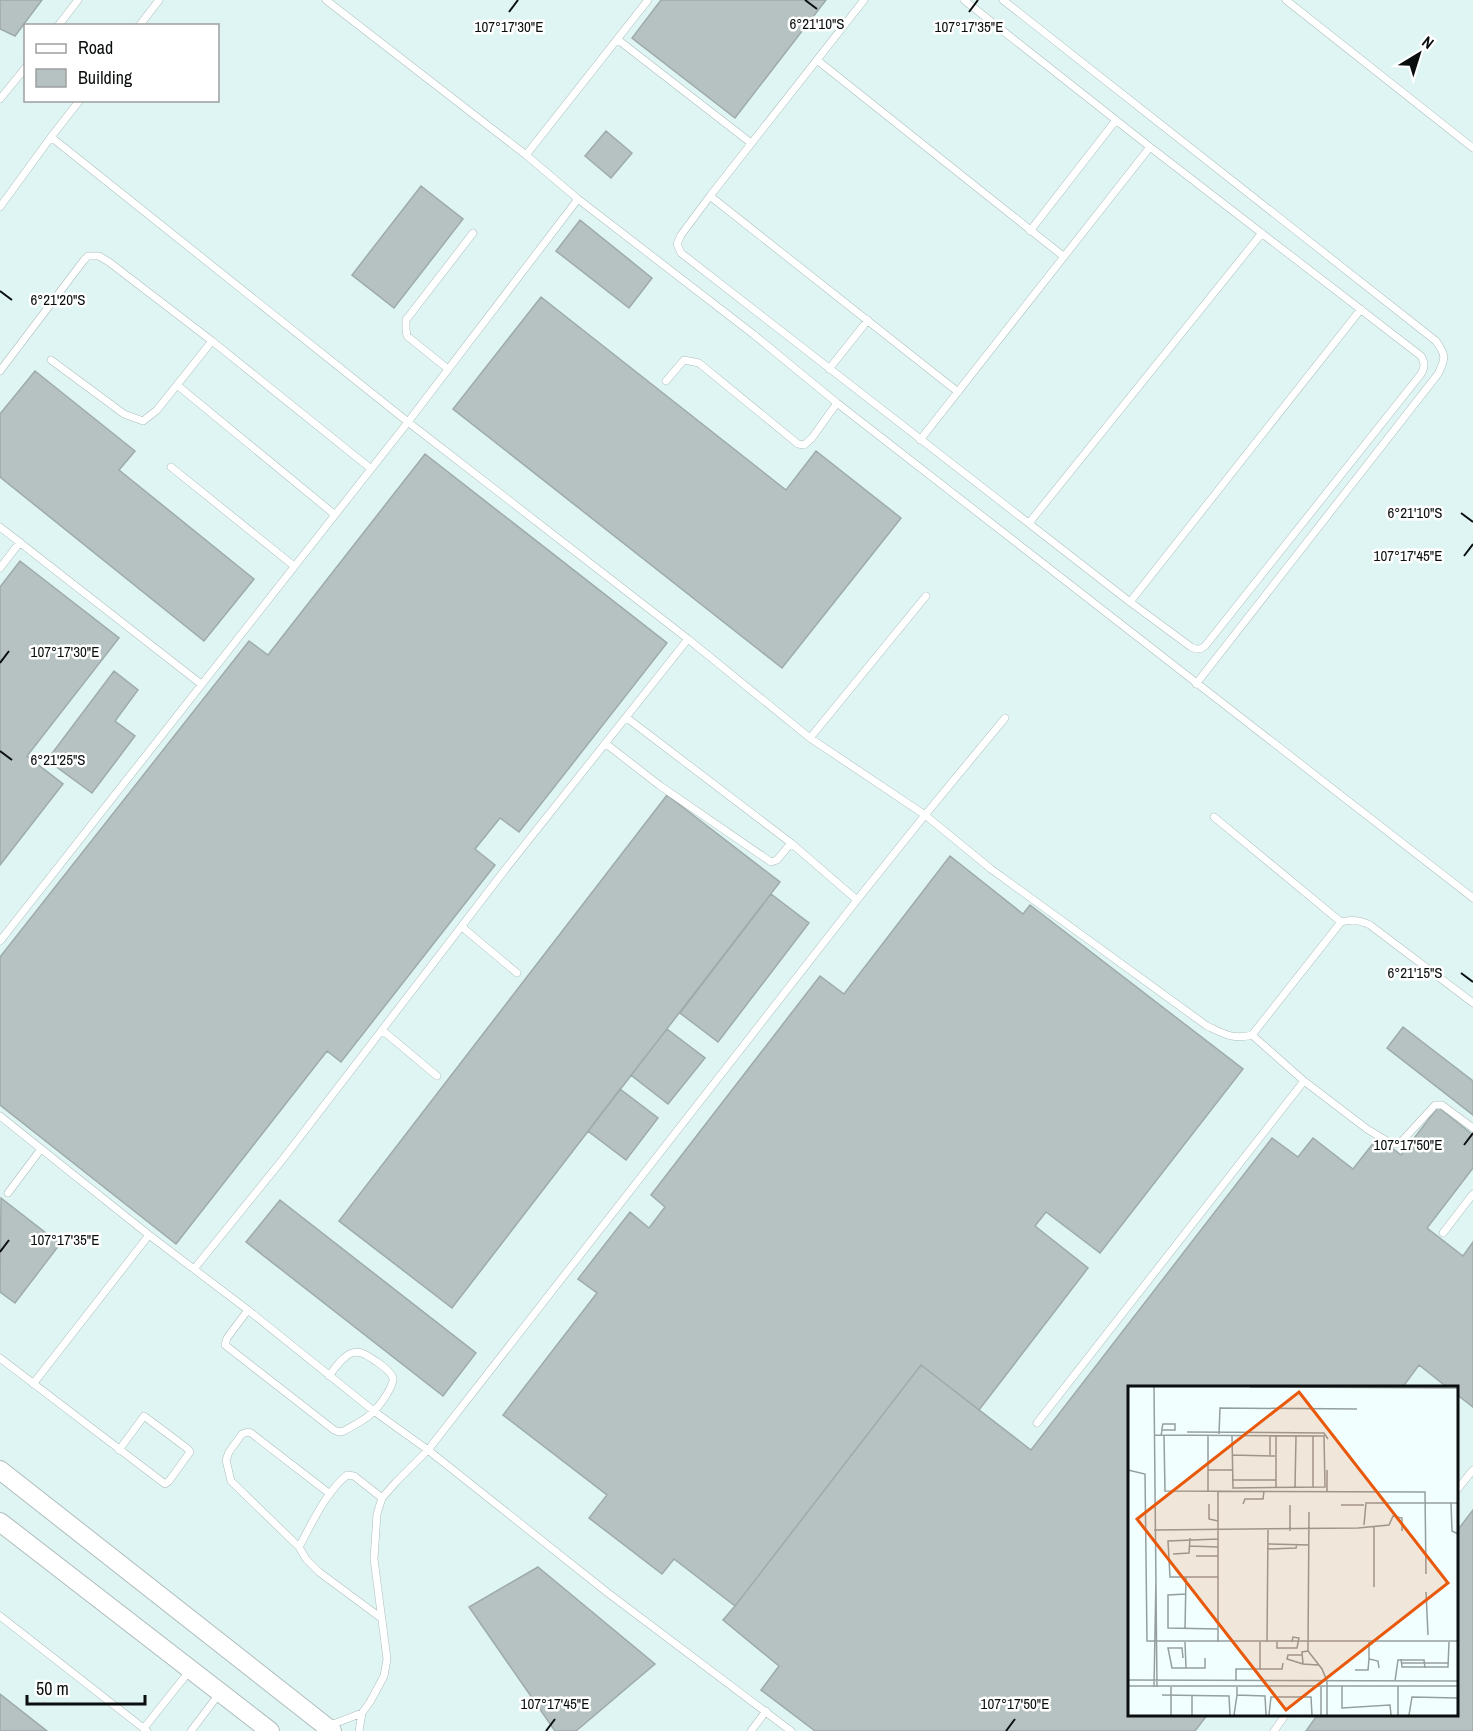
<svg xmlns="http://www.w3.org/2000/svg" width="1473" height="1731" viewBox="0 0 1473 1731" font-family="'Archivo Narrow',sans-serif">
  <rect width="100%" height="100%" fill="#f1fffe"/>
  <!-- built -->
  <path fill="#def5f4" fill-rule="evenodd" d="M0,0H1473V1731H0ZM26,26H218V100H26ZM1130,1388H1456V1714H1130Z"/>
  <!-- building -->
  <path fill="#b5c2c1" stroke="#9eabaa" stroke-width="1.5" d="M0,0H42L15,36L0,29Z
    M661,0H826L735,118L632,38Z
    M606,131L632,153L611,178L585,156Z
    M421,186L463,219L394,308L352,275Z
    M580,220L652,278L629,308L556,251Z
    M541,297L786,490L816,451L901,518L782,668L453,409Z
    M35,371L135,451L119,470L254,579L204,641L0,477V414Z
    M425,454L667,643L519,832L500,818L475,849L495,865L341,1062L327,1051L176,1244L0,1105V957L249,641L268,655Z
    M20,561L119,638L27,756L63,784L0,865V587Z
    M114,671L138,690L115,721L135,736L92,793L47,760Z
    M667,795L780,882L452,1308L339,1221Z
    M950,856L1023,914L1030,905L1243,1069L1100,1253L1046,1212L1035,1226L1088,1268L979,1410L921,1365L735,1606L674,1559L662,1574L589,1518L607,1495L503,1415L597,1293L578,1279L630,1212L649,1228L665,1207L651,1195L820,976L844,994Z
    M771,894L809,923L718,1042L680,1013Z
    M1403,1027L1473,1081V1115L1387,1048Z
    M667,1029L705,1058L668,1104L631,1075Z
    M620,1089L658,1118L626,1160L588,1131Z
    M1438,1107L1473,1135V1168L1427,1228L1463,1256L1473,1242V1407L1456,1394V1388H1448L1419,1365L1402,1388H1130V1714H1208L1195,1731H815L761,1690L779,1666L723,1620L735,1606L921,1365L1031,1450L1272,1138L1298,1157L1313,1138L1353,1169L1378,1137L1401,1155Z
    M1,1198L60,1244L15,1303L0,1292Z
    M280,1200L476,1353L443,1396L246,1242Z
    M1473,1510V1731H1306L1318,1714H1456V1532Z
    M538,1567L655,1664L576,1731H555L469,1607Z
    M0,1694L47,1731H0Z"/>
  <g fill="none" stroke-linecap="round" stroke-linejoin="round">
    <defs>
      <path id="lane" d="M326,0L526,155L578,199L753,334L837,403L1473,898
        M864,0L710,196L681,235L677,244L681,253L1130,602L1191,647C1197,650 1200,650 1205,646L1421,374C1425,367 1425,363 1421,356L1150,147L964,0
        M1003,0L1436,341C1446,355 1446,358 1438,374L1196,684
        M1286,0L1473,148
        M58,26L78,0
        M139,26L159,0
        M617,39L751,143
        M817,60L1063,256
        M0,99L26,67
        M51,137L408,422L688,639L810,738L925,815L991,869L1207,1026C1224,1034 1233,1040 1252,1035L1304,1081L1367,1129L1392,1144H1397L1402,1141L1435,1105H1442L1473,1128
        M526,155L648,0
        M710,196L958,392
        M0,207L51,137L80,100
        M1030,231L1116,120
        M51,360L124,414L143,421L157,410L212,341
        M448,369L407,336L406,329V320L473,233
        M829,369L868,320
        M0,371L84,260L88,256H99L109,262L212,341L370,468
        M666,381L684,360L699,363L798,444L804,445L812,438L837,403
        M177,385L334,514
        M920,440L1150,147
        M171,467L294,566
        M1029,523L1262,233
        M0,527L201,684
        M0,568L20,542
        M1130,602L1361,309
        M627,718L791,843L857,900
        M810,738L926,596
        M605,743L659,785L771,862L777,860L791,843
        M1214,817L1341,922
        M462,927L517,973
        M0,941L408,422L578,199
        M382,1030L437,1076
        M1252,1035L1341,922C1352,919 1360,920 1370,925L1473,1003
        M0,1116L149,1235L248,1310L375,1412L428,1450L608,1593L791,1731
        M8,1193L41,1149
        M1443,1233L1473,1194
        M194,1269L283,1159L504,871L688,639
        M248,1310L227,1338L225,1345L334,1430L339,1432L344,1431C354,1425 368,1419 375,1410C380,1405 394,1386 393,1378C391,1372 383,1366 377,1362C369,1357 362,1350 352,1353C343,1356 335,1368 329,1376
        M0,1358L165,1484L169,1481L190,1452L188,1449L144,1416L119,1450
        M33,1384L149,1235
        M1037,1423L1304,1081
        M1456,1491L1473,1470
        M299,1547L231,1481L226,1460L229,1452L242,1434L248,1432L251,1433L330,1494
        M0,1616L147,1731
        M381,1618L319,1572L306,1559L299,1547C312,1523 326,1492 347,1475L354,1476L382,1498
        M328,1726L362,1713
        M144,1728L191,1669
        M191,1731L219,1694
        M359,1731L362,1713L370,1702L384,1676L387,1659L374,1559L377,1514L382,1498L396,1482L428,1450L857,900L925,815L1005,718
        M751,1731L766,1711
        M1274,1731L1286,1714"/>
      <path id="secondary" d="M0,1470L332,1731
        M0,1522L270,1731"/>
    </defs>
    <!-- lane casing -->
    <use href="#lane" stroke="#afbdbc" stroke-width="8"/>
    <!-- secondary casing -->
    <use href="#secondary" stroke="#afbdbc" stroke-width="20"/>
    <!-- lane -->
    <use href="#lane" stroke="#fff" stroke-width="7"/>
    <!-- secondary -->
    <use href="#secondary" stroke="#fff" stroke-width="18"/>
  </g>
  <!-- ticks -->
  <path fill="none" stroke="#0a0e0e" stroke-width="2" d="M805,0L817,9M509,12L518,0M969,12L978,0M0,291L12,300M1461,513L1473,522M1464,556L1473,544M0,663L9,651M0,751L12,760M1461,973L1473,982M1464,1145L1473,1133M0,1252L9,1240M546,1731L555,1719M1006,1731L1015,1719"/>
  <!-- overview -->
  <g transform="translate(1128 1386)">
    <rect width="330" height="330" fill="#f1fffe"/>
    <path fill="none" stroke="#959f9e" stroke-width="1.5" d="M26,1L29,301M122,1L330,2M59,46L196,47L200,53M91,48L92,22L229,23M27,49L196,50L197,101L105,102L104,50M33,50L34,44V42L35,38H47V44H34M36,50L37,105L297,106L298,188M142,50V69M104,69L147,70M0,84L17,88L19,255H330M80,84H104M104,94H148M148,102V50M167,102L168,50M185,102V50M80,105V50M90,105V256M199,105V84M323,117L324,145L330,148M81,118V133L90,135M115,118L117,113H135L136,105M213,119H236M181,126L180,265L194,283L199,295V329M236,139L238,117H330M246,140V201M26,144L230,142L261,139L265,130L274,132V145M162,145V119M140,158L181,159M61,160L90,161M139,163L168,162L169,158M45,168L61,167L62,152M68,170H90M90,191H42L40,155L90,153M298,206L300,249M58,208L40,209V242L90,243M57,243L58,191M57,256L58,282M139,256L140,144M149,256V262H169L171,252L165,251L164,256M241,256V273L250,275L251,282M180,265L174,266L175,278L190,279M174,269H160L159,273L175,278M55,272L54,262H40L44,282H77V272M273,273L274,281H320L321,256M273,277H321M132,283V256M227,284H240L241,273M0,294L330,295M108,294V283H154L155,277M267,295L270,274H296L297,282M0,300H330M214,300V322L262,319L263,329M270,300V329M26,301L28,191M109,301V309L137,310L138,329M34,309L101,310L102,329M64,310V329M43,329V301M106,329L109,309M141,329L143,311H183L184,329M193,329V301M281,329L284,311L330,312"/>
    <path fill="#e8590c" fill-opacity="0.15" stroke="#e8590c" stroke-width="3" d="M171,6L320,197L158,324L9,133Z"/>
    <rect width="330" height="330" fill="none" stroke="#0a0e0e" stroke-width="3"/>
  </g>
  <g font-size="15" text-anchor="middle" fill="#0a0e0e" stroke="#fff" stroke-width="5" stroke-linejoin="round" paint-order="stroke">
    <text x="817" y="29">6°21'10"S</text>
    <text x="509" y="32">107°17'30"E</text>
    <text x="969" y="32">107°17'35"E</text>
    <text x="58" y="305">6°21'20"S</text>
    <text x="1415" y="518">6°21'10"S</text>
    <text x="1408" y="561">107°17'45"E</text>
    <text x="65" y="657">107°17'30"E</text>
    <text x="58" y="765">6°21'25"S</text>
    <text x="1415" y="978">6°21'15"S</text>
    <text x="1408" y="1150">107°17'50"E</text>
    <text x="65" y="1245">107°17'35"E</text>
    <text x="555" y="1709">107°17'45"E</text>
    <text x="1015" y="1709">107°17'50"E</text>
  </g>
  <!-- legend -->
  <rect x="24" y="24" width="195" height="78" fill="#ffffff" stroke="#9d9f9f" stroke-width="1.5"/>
  <rect x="36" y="44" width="30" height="9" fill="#ffffff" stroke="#9d9f9f" stroke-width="1.5"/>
  <text x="78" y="54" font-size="18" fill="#0a0e0e">Road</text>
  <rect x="36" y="69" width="30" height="18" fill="#b5c2c1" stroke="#9d9f9f" stroke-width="1.5"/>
  <text x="78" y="84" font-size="18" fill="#0a0e0e">Building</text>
  <!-- north arrow -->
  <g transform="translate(1419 54) rotate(38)" stroke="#ffffff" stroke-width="4.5" paint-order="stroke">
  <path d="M0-4.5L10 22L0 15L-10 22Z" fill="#0a0e0e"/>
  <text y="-9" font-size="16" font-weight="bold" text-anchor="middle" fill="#0a0e0e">N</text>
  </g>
  <!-- scale -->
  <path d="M27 1695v9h118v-9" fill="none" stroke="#0a0e0e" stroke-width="3"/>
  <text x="36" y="1695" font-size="18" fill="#0a0e0e" stroke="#ffffff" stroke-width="4.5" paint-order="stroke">50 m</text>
</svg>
